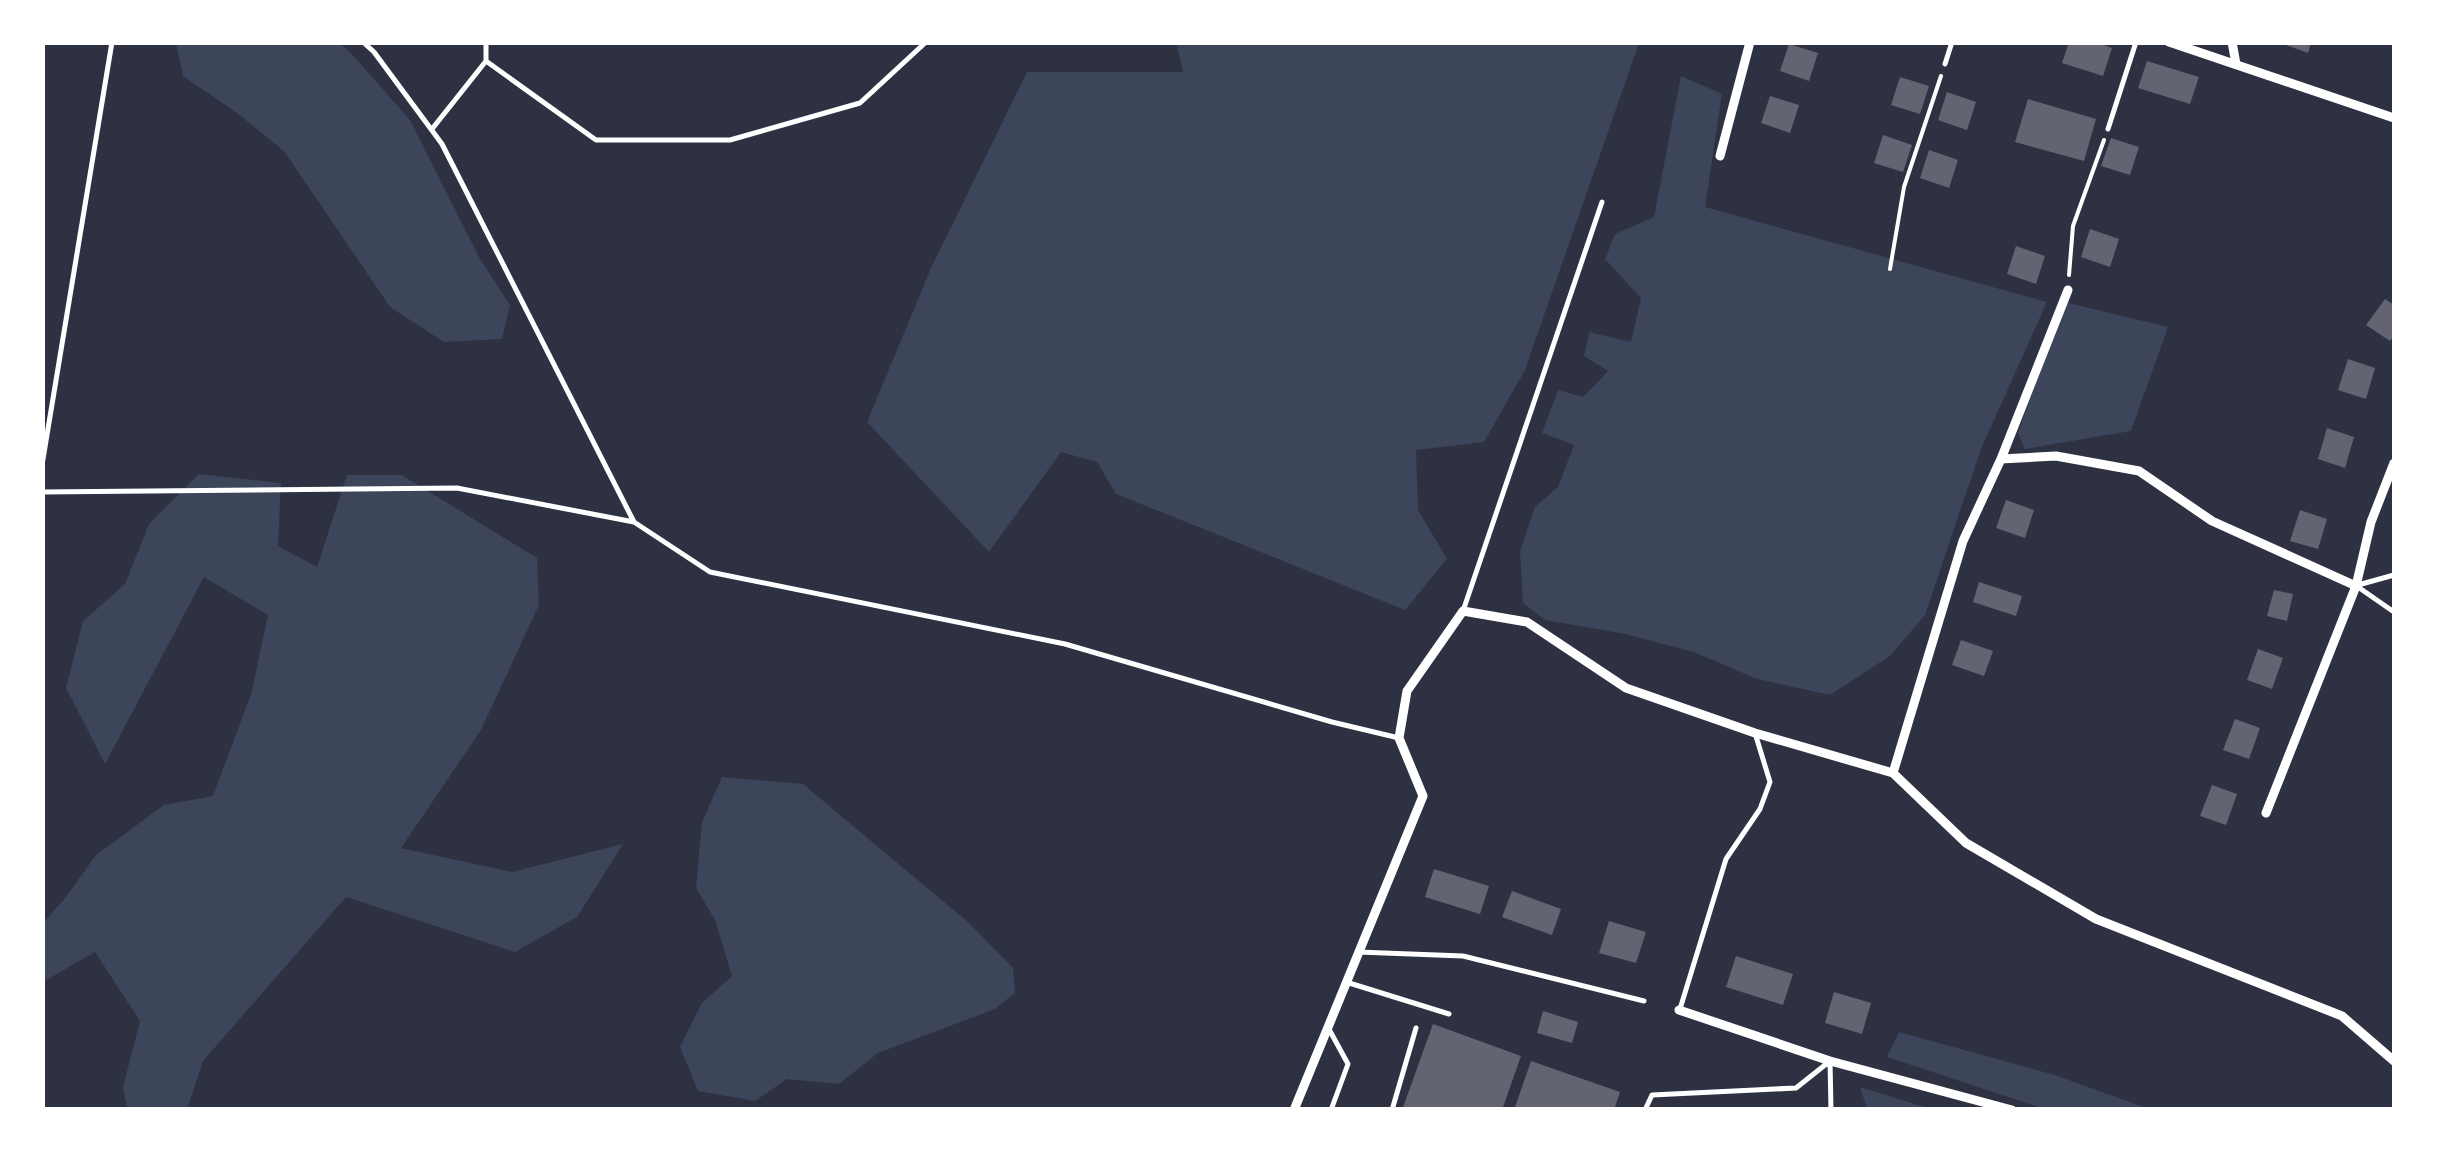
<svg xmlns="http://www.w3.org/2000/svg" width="2437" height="1152" viewBox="0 0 2437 1152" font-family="'Alegreya Sans',sans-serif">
  <rect width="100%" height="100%" fill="#2d3142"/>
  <!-- green -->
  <path fill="#3c4559" d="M1176,42L1639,43L1525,370L1484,442L1416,450L1418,510L1447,559L1405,610L1116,494L1097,462L1061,452L989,552L867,422L931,268L1027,72H1183Z
    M176,43H339L349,51L410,120L480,259L510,305L502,339L444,342L390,307L284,151L237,113L183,76Z
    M1681,76L1722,94L1705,207L2047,302L1981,449L1925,615L1890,656L1830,695L1757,679L1694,652L1625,634L1545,620L1523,603L1520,551L1535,507L1558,487L1574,445L1542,433L1558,390L1583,397L1608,371L1584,356L1589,332L1631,342L1641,298L1605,259L1615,234L1654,217Z
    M2064,302L2168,327L2131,431L2025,449L2018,433Z
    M199,474L281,483L278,546L317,567L347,475H402L537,558L539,605L481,730L401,848L512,872L623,844L577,917L515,952L346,897L203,1061L187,1109H127L123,1087L140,1021L95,952L43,982V923L66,897L96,855L164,805L213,796L251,694L268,615L204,577L105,764L66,688L83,621L125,584L149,524Z
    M722,777L803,784L968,922L1013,968L1015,993L995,1009L878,1053L839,1084L787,1079L755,1101L698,1091L680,1047L702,1003L732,976L715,920L696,888L702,822Z
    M1899,1032L2055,1075L2149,1109H2045L1887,1057Z
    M1860,1087L1931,1109H1867Z"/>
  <!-- building -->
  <path fill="#626471" d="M2069,42H2095L2112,48L2103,76L2062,63Z
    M2278,42H2311L2308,53Z
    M1789,44L1818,53L1809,81L1780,71Z
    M2147,61L2199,77L2190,104L2138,88Z
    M1900,77L1929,86L1920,114L1891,105Z
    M1947,92L1976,102L1967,130L1938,120Z
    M1770,96L1799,105L1790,133L1761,123Z
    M2028,99L2096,119L2084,161L2015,142Z
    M1883,135L1912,145L1903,172L1874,163Z
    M2111,138L2139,147L2130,175L2101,166Z
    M1929,150L1958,160L1949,188L1920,178Z
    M2090,229L2119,239L2110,267L2081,257Z
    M2016,246L2045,256L2036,284L2007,274Z
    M2385,299L2394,305V335L2390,341L2366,325Z
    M2348,359L2375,368L2366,399L2338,390Z
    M2327,428L2354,437L2345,468L2318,459Z
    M2006,500L2034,510L2025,538L1996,528Z
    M2300,510L2327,519L2318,549L2290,541Z
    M1979,582L2022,596L2016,616L1973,602Z
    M2274,590L2293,594L2287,621L2267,616Z
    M1961,640L1993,651L1984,676L1952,665Z
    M2258,649L2283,658L2272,689L2247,680Z
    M2235,719L2260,728L2249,759L2223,750Z
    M2212,785L2237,794L2226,825L2200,816Z
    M1434,869L1489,886L1480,914L1425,897Z
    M1512,891L1561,909L1552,935L1502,917Z
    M1609,921L1646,932L1636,963L1599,953Z
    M1736,956L1793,974L1783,1005L1726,987Z
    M1834,992L1871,1003L1862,1034L1825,1023Z
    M1543,1011L1578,1022L1572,1043L1537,1033Z
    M1433,1024L1521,1056L1502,1110H1402Z
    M1531,1061L1620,1092L1614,1110H1514Z"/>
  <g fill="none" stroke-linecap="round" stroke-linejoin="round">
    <!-- path -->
    <path stroke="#fff" stroke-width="4" d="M1890,269L1904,187L1941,76
      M2069,275L2073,226L2104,140"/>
    <!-- service -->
    <path stroke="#fff" stroke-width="5" d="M363,42L374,52L442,144L634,522L710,572L1065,644L1332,722L1399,738
      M486,42V61L596,140H730L860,103L926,42
      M1945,64L1952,42
      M432,129L486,61
      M2108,129L2136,42
      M42,465L112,42
      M42,492L457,488L634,522
      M2358,585L2394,575
      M2358,587L2394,612
      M1463,611L1602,202
      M1358,952L1463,956L1644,1001
      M1346,982L1449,1014
      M1680,1009L1726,859L1760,809L1770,782L1755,733
      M1330,1031L1348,1064L1331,1110
      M1392,1110L1416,1028
      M1645,1110L1652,1095L1796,1088L1830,1061L1831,1110"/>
    <!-- minor -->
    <path stroke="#fff" stroke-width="9" d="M2169,42L2394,118
      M2232,42L2236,64
      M1720,156L1750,42
      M2001,459L2056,456L2139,471L2212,521L2356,586
      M1893,773L1963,541L2001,459L2068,290
      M2266,813L2356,586L2371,522L2394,463
      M1679,1010L1830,1061L2012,1110
      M1294,1110L1423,796L1399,738L1407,691L1463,611L1527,622L1626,688L1755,733L1893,773L1966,843L2096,919L2342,1016L2394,1061"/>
  </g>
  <!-- border -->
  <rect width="2437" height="1152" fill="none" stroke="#ffffff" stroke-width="90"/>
</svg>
